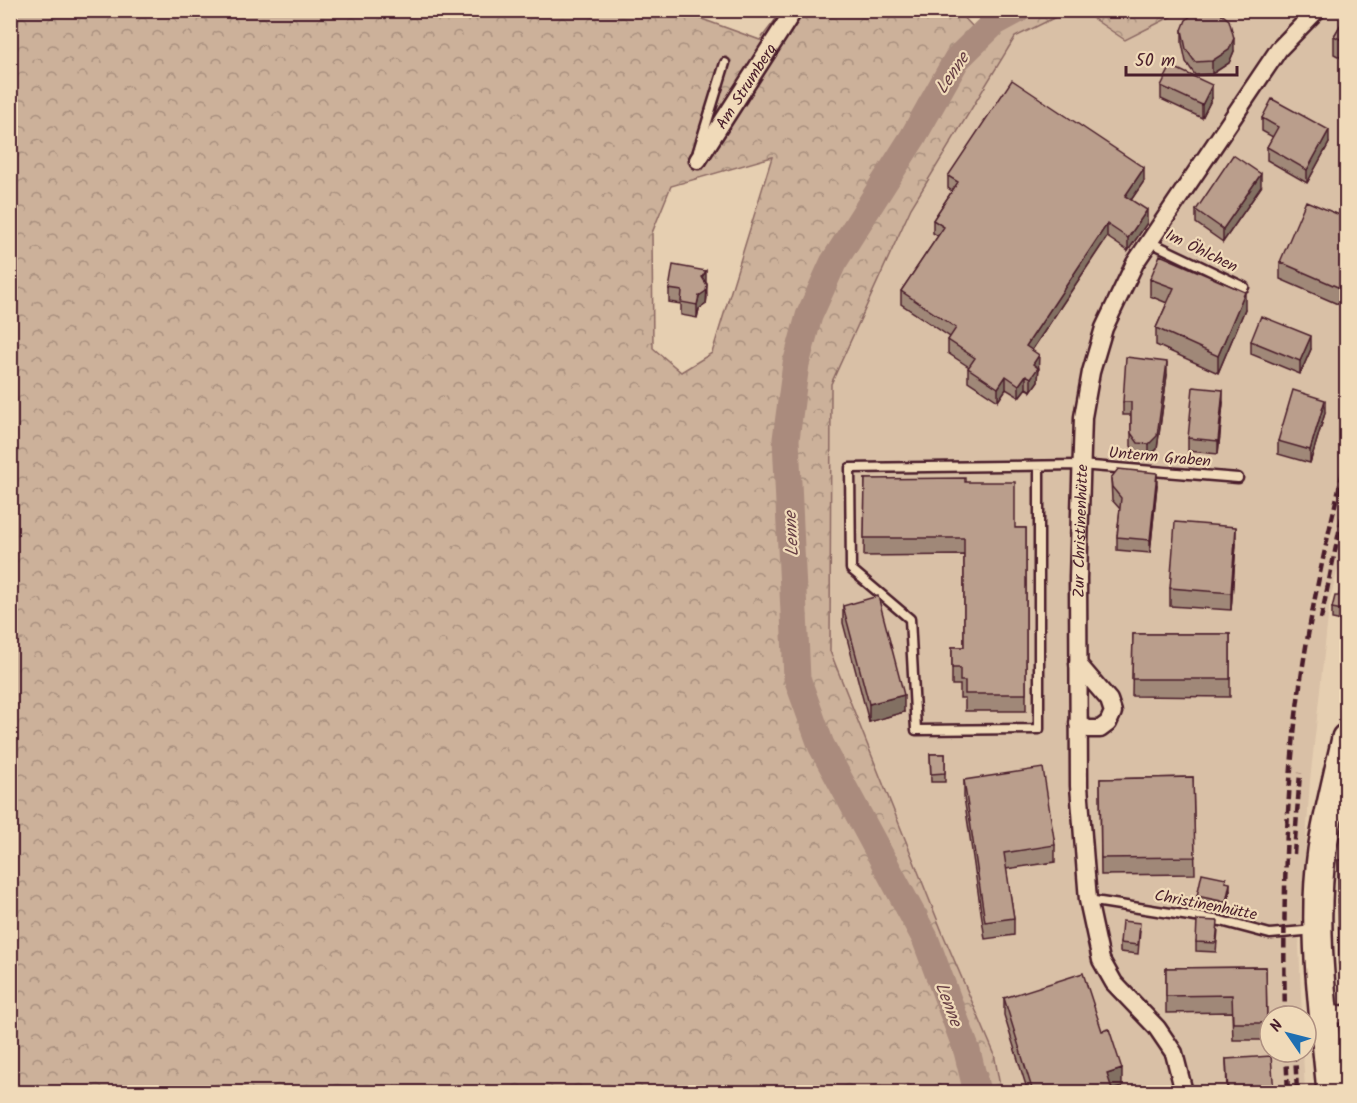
<svg xmlns="http://www.w3.org/2000/svg" width="1357" height="1103" viewBox="0 0 1357 1103" font-family="Kalam,sans-serif">
  <defs>
    <pattern id="forest-crowns" width="20" height="18" patternUnits="userSpaceOnUse" patternTransform="scale(1.5)"><rect width="20" height="18" fill="#ccb19a"/><path d="M2 6a3 3 0 1 1 6 0M12 15a3 3 0 1 1 6 0" fill="none" stroke="#a88f7e"/></pattern>
  </defs>
  <rect width="100%" height="100%" fill="#e6cfb1"/>
  <filter id="ink" filterUnits="userSpaceOnUse"><feTurbulence type="fractalNoise" baseFrequency=".0167" numOctaves="2"/><feDisplacementMap in="SourceGraphic" scale="12" xChannelSelector="R" yChannelSelector="G"/><feConvolveMatrix kernelMatrix="1 2 1 2 8 2 1 2 1" color-interpolation-filters="sRGB"/></filter>
  <g filter="url(#ink)">
    <!-- built -->
    <path fill="#d9c0a6" d="M1068,11H1082L1125,40L1182,11H1346V538L1330,599L1310,781L1299,945L1302,1016H1270V1052H1303L1305,1092H1001L994,1053L943,934L830,651L831,384L911,208L1015,37Z"/>
    <!-- forest -->
    <path fill="url(#forest-crowns)" stroke="#8b6862" stroke-width="1.5" fill-rule="evenodd" d="M677,10L760,40L782,11H790L734,88L745,96L805,11H958L974,28L993,11H1068L1015,37L911,208L831,384L830,651L943,934L994,1053L1001,1092H11L10,11ZM772,157L712,353L681,372L653,348L652,233L671,186Z
      M1082,11H1182L1125,40Z"/>
    <g fill="none" stroke-linecap="round" stroke-linejoin="round">
      <!-- river -->
      <path stroke="#aa8b7d" stroke-width="27" d="M977,1092L967,1051L925,938L821,745L797,678L786,439L796,364L809,316L833,263L913,137L957,59L994,23L1018,10"/>
      <defs>
        <path id="service" d="M698,151L725,63
          M1148,241L1244,287
          M1039,466V729L916,730L910,619L851,569L850,468L1080,465L1238,478
          M1088,900L1221,921L1270,934L1315,930"/>
        <g id="minor">
          <path id="s1" d="M698,160L794,10"/>
          <path d="M1078,664L1109,700L1113,712L1108,723L1100,729H1088L1078,723"/>
          <path d="M1324,1015L1346,1014"/>
          <path id="s2" d="M1184,1092L1174,1053L1157,1028L1114,983L1101,960L1088,900L1079,786L1078,578L1083,417L1091,372L1104,328L1135,263L1279,49L1317,10"/>
        </g>
        <path id="primary" d="M1331,1092C1324,1013 1311,930 1322,850C1328,813 1338,775 1346,738"/>
      </defs>
      <!-- service casing -->
      <use href="#service" stroke="#4a1f2b" stroke-width="13"/>
      <!-- minor casing -->
      <use href="#minor" stroke="#4a1f2b" stroke-width="21"/>
      <!-- primary casing -->
      <use href="#primary" stroke="#4a1f2b" stroke-width="32"/>
      <!-- service -->
      <use href="#service" stroke="#f0dab9" stroke-width="8"/>
      <!-- minor -->
      <use href="#minor" stroke="#f0dab9" stroke-width="16"/>
      <!-- primary -->
      <use href="#primary" stroke="#f0dab9" stroke-width="27"/>
      <!-- rail -->
      <path stroke="#4a1f2b" stroke-width="4.5" stroke-dasharray="9 4.5" stroke-linecap="butt" d="M1321,619L1346,498
        M1294,854L1300,773
        M1285,1016C1283,918 1285,821 1295,724C1305,635 1325,546 1346,459
        M1286,1052L1288,1092
        M1295,1052L1297,1092"/>
    </g>
    <!-- wall -->
    <path fill="#a08878" stroke="#4a1f2b" stroke-width="1.5" d="M1347,14V61L1334,54V36Z
      M1182,30L1234,51L1229,63L1212,74L1195,75L1186,62L1182,43Z
      M1161,86L1212,98L1202,118L1161,99Z
      M1262,118L1329,143L1307,183L1267,160V147L1273,137L1262,131Z
      M948,176L1144,181L1131,200L1147,223L1128,251L1107,237L1032,350L1039,368L1038,381L1031,391L1026,388L1019,397L1006,389L998,401L968,381V368L969,367L948,353V340L950,337L901,304V291L938,236L933,233V220L952,191L948,188Z
      M1261,187L1223,242L1196,223V210Z
      M1347,218V308L1280,279V262Z
      M1150,279L1245,309L1218,373L1156,345V328L1167,303L1150,296Z
      M706,283L707,298L706,304L699,309L697,318L681,315V304L669,302V289Z
      M1251,341L1311,349L1300,374L1251,354Z
      M1167,375L1157,449L1149,456H1138L1131,446V415H1123V402Z
      M1223,403L1218,454L1188,451V438Z
      M1325,413L1310,463L1278,454V441Z
      M1111,478L1157,485L1150,553L1117,550V537L1120,509L1112,500Z
      M865,479L965,482L1015,528H1026V711H965V698H960V685H952V647H964V555L864,556Z
      M1236,544L1231,610L1170,606V588Z
      M1347,544V622L1332,619V608L1339,596L1344,572H1343V561Z
      M843,606L904,712L869,722L843,623Z
      M1133,634H1230V697L1132,696Z
      M930,754H945V782H931Z
      M1193,777L1195,874L1101,875L1100,779Z
      M964,780L1055,845V862L1006,869L1014,918V935L985,939L964,797Z
      M1338,860H1347V964H1339Z
      M1226,882L1230,891L1226,911L1197,905V896Z
      M1218,930L1216,952L1196,951V942Z
      M1140,931L1138,954L1120,952V943Z
      M1266,967L1267,1040H1233L1232,1012L1166,1013V968Z
      M1004,998L1102,1031L1122,1087L1112,1089L1113,1092H1028L1004,1015Z
      M1226,1059L1274,1092H1227Z"/>
    <!-- shaded-wall -->
    <path fill="#826f62" stroke="#4a1f2b" stroke-width="1.5" d="M1234,38V51L1229,63L1212,74V61Z
      M1212,85V98L1202,118V105Z
      M1329,130V143L1307,183V170Z
      M1144,168V181L1125,209V196Z
      M1261,174V187L1223,242V229Z
      M1147,210V223L1128,251V238Z
      M1107,224V237L1026,359V346Z
      M706,271V284L702,277Z
      M707,285L706,304L699,309L697,318V305L699,296Z
      M1245,292V309L1218,373V356Z
      M1311,336V349L1300,374V361Z
      M1039,355L1038,381L1031,391V378L1033,364Z
      M1167,362V375L1157,449L1149,456V444Z
      M1026,375V388L1019,397V385Z
      M1006,376V389L998,401V388Z
      M1223,390V403L1218,454V441Z
      M1325,400V413L1310,463V450Z
      M1157,473V485L1150,553V540Z
      M1236,527V544L1231,610V593Z
      M904,695V712L869,722V704Z
      M1230,883V891L1226,911V902Z
      M1122,1069V1087L1107,1091V1074Z"/>
    <!-- building -->
    <path fill="#ba9e8c" stroke="#4a1f2b" stroke-width="1.5" d="M1206,10H1216L1229,20L1234,38L1229,50L1212,61L1195,62L1186,49L1182,30L1186,20L1195,12Z
      M1347,14V43L1334,36Z
      M1171,66L1212,85L1202,105L1161,86Z
      M1012,80L1144,168L1125,196L1147,210L1128,238L1107,224L1026,346L1039,355L1033,364L1038,368L1031,378L1026,375L1019,385L1006,376L998,388L968,368L975,358L948,340L956,328L901,291L944,227L933,220L958,182L948,176Z
      M1272,99L1329,130L1307,170L1267,147L1278,127L1262,118Z
      M1233,155L1261,174L1223,229L1196,210Z
      M1306,201L1347,218V291L1280,262Z
      M1160,255L1245,292L1218,356L1156,328L1174,288L1150,279Z
      M673,265L706,271L702,277L707,285L706,291L699,296L697,305L681,302L682,291L669,289Z
      M1261,316L1311,336L1300,361L1251,341Z
      M1126,357L1167,362L1157,436L1149,444L1138,443L1131,433V402H1123Z
      M1193,387L1223,390L1218,441L1188,438Z
      M1293,390L1325,400L1310,450L1278,441Z
      M1118,469L1157,473L1150,540L1117,537L1121,498L1112,487L1111,478Z
      M965,478V482H1015V528H1026V694H965V681H960V668H952V647H964V538H864L865,479Z
      M1175,522L1236,527L1231,593L1170,588Z
      M1347,544V562L1343,561Z
      M1347,563V611L1332,608L1335,596H1339Z
      M878,596L904,695L869,704L843,606Z
      M1133,634H1230V679H1132Z
      M930,754H945V773L931,774Z
      M1043,768L1055,845L1004,853L1014,918L985,922L964,780Z
      M1193,777L1195,857L1101,858L1100,779Z
      M1338,860H1347V953H1339Z
      M1202,873L1226,878L1225,882L1230,883L1226,902L1197,896Z
      M1197,920L1218,921L1216,943L1196,942Z
      M1122,921L1140,923L1138,945L1120,943Z
      M1266,967L1267,1023H1233L1232,995L1166,996V968Z
      M1083,973L1102,1031L1109,1029L1122,1069L1107,1074L1113,1092H1033L1004,998Z
      M1271,1056L1274,1092H1228L1226,1059Z"/>
  </g>
  <g text-anchor="middle" stroke-width="4.5" stroke-linejoin="round" paint-order="stroke">
    <!-- street labels -->
    <g font-size="16" fill="#4a1f2b" stroke="#f0dab9">
      <text dy="6" stroke="none"><textPath href="#s1" startOffset="88">Am Strumberg</textPath></text>
      <text transform="translate(1202 250) rotate(26)" y="6">Im Öhlchen</text>
      <text transform="translate(1160 456) rotate(5)" y="6">Unterm Graben</text>
      <text dy="6" stroke="none"><textPath href="#s2" startOffset="590">Zur Christinenhütte</textPath></text>
      <text transform="translate(1206 904) rotate(11)" y="6">Christinenhütte</text>
    </g>
    <!-- water labels -->
    <g font-size="18" font-style="italic" fill="#673f44" stroke="#f0dab9">
      <text transform="translate(952 73) rotate(-56)" y="6">Lenne</text>
      <text transform="translate(791 534) rotate(-93)" y="6">Lenne</text>
      <text transform="translate(949 1004) rotate(69)" y="6">Lenne</text>
    </g>
  </g>
  <!-- margin -->
  <rect width="1357" height="1103" fill="none" stroke="#f0dab9" stroke-width="36"/>
  <rect x="18" y="18" width="1321" height="1067" fill="none" stroke="#4a1f2b" stroke-width="2" filter="url(#ink)"/>
  <!-- north arrow -->
  <g transform="translate(1288 1034) rotate(305)"><circle r="28" fill="#f0dab9" stroke="#ae8f80" stroke-width="1.5"/>
  <path d="M0-4.5L10 22L0 15L-10 22Z" fill="#1f6fb2"/>
  <text y="-9" font-size="16" font-weight="bold" text-anchor="middle" fill="#4a1f2b">N</text>
  </g>
  <!-- scale -->
  <path d="M1126 66v9h111v-9" fill="none" stroke="#4a1f2b" stroke-width="3"/>
  <text x="1135" y="66" font-size="18" fill="#4a1f2b" stroke="#f0dab9" stroke-width="4.5" paint-order="stroke">50 m</text>
</svg>
